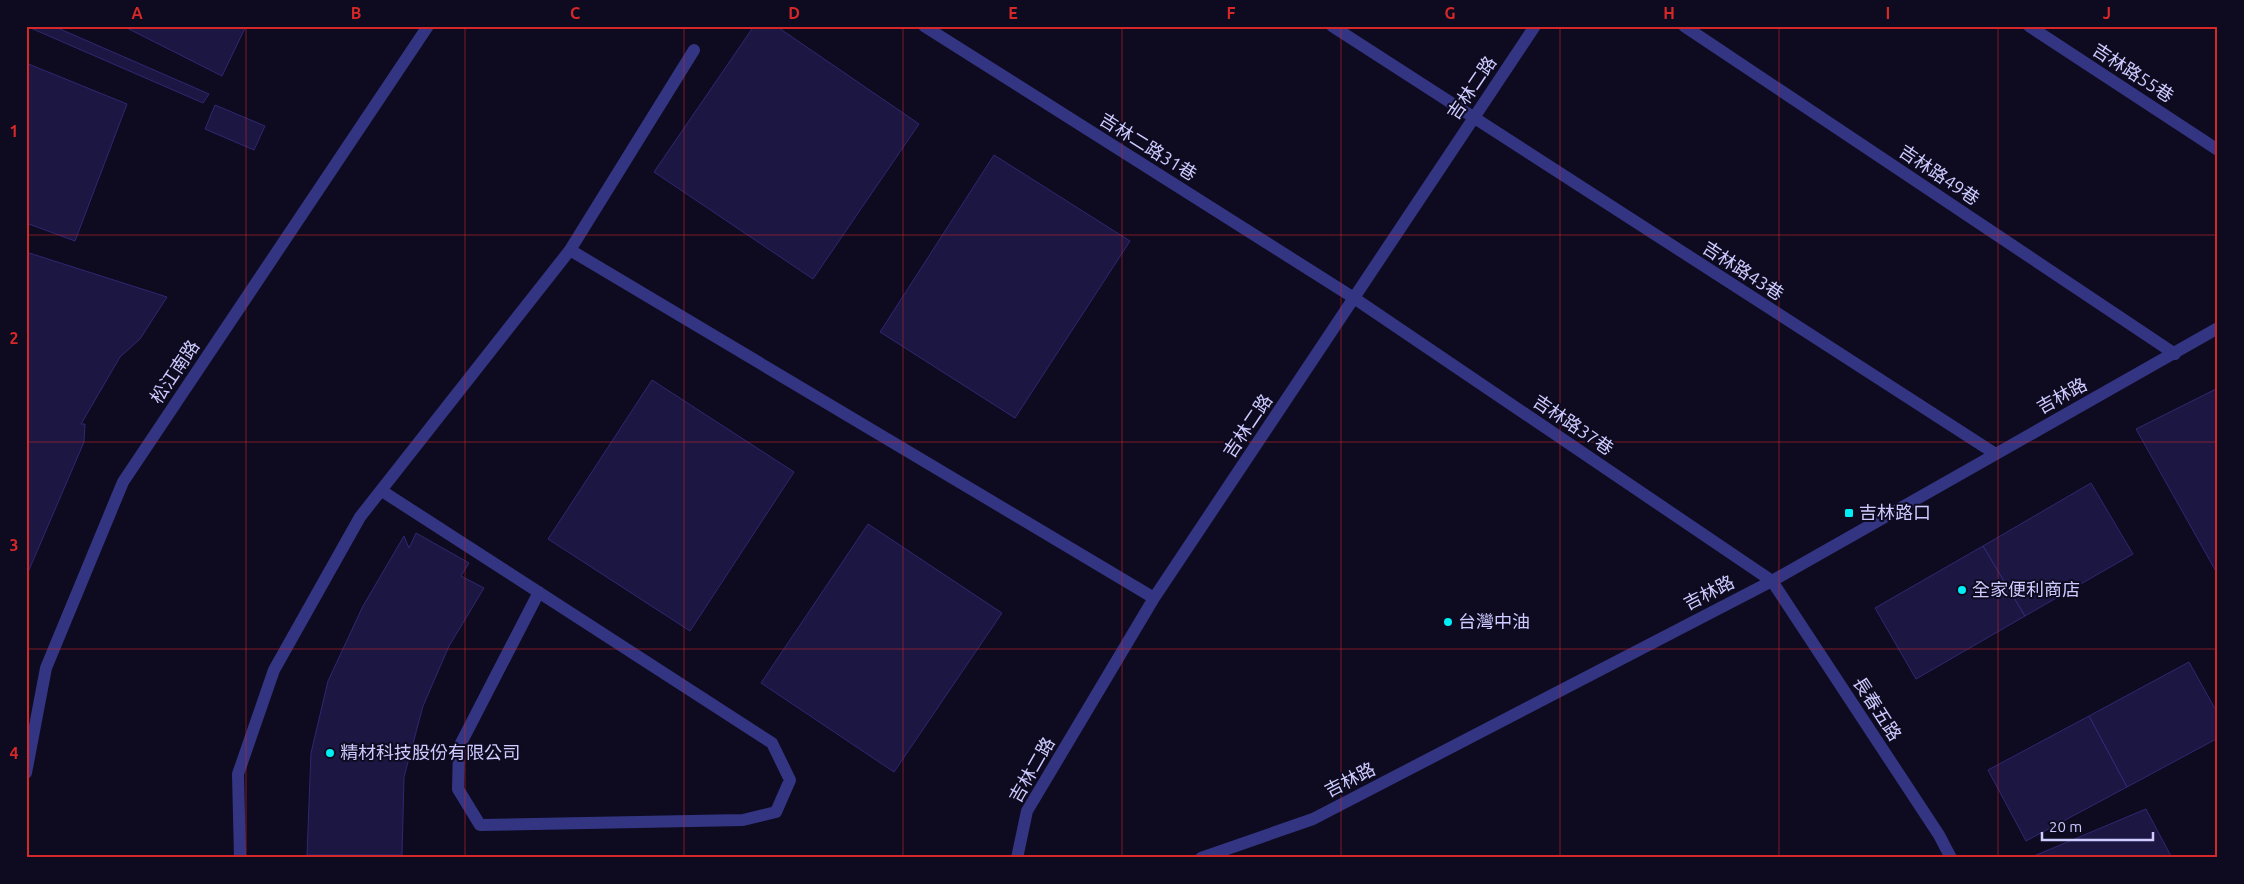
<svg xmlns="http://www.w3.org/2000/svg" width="2244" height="884" viewBox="0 0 2244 884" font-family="Ubuntu,'Noto Sans TC',sans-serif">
  <rect width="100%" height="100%" fill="#0e0b21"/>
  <!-- building -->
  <path fill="#1c1643" stroke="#302771" d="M26,26H53L209,94L203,103Z
    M123,26H246L222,76Z
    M754,26H776L919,124L813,279L654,172Z
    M26,63L127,104L75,241L26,223Z
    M215,105L265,126L254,150L205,129Z
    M994,155L1130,241L1015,418L880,332Z
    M26,252L167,297L140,339L120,357L81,424H85L84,442L26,577Z
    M652,380L794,472L690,631L548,539Z
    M2218,388V575L2136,429Z
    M2091,483L2133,554L2025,616L1983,546Z
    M868,524L1002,613L894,772L761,683Z
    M416,533L469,563L461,576L484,588L449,646L423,706L404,777L402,855H307L311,753L328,681L363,606L404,536L409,548Z
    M1983,546L2025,616L1916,679L1875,608Z
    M2189,662L2218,714V738L2127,787L2089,716Z
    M2089,716L2127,787L2026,841L1988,770Z
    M2146,809L2172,858L2034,856Z"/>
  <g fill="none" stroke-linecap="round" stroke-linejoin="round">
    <!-- minor -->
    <path stroke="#333583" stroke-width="12" d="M924,26L1354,298L1772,581L1939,835L1951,858
      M1332,26L1994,453
      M1684,26L2175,354
      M2029,26L2218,150
      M570,250L694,50
      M382,491L772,743L790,780L776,812L743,820L480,825L458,789L459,747L539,592
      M26,773L46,668L123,482L428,26
      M240,858L238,774L274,670L360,517L570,250L1154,598
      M1017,858L1027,811L1154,598L1535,26
      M1201,858L1313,819L1772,581L2218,328"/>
  </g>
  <!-- grid -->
  <path fill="none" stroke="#d62828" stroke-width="1" stroke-opacity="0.55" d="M246,26V858M465,26V858M684,26V858M903,26V858M1122,26V858M1341,26V858M1560,26V858M1779,26V858M1998,26V858M26,235H2218M26,442H2218M26,649H2218"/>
  <!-- markers -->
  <g fill="#00eef6" stroke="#0e0b21" stroke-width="2">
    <rect x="1844" y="508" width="10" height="10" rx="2.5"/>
    <circle cx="1962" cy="590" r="5"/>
    <circle cx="1448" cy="622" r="5"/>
    <circle cx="330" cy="753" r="5"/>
  </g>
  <g text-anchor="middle" stroke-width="4" stroke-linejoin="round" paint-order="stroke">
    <!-- street labels -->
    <g font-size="18" fill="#cdcbff" stroke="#0e0b21">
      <text transform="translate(2133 73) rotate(33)" y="6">吉林路55巷</text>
      <text transform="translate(1472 88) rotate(-56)" y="6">吉林二路</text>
      <text transform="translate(1148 147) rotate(32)" y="6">吉林二路31巷</text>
      <text transform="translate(1939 175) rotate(34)" y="6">吉林路49巷</text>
      <text transform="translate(1743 271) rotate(33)" y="6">吉林路43巷</text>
      <text transform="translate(175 372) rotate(-56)" y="6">松江南路</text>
      <text transform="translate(2062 396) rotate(-29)" y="6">吉林路</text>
      <text transform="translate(1573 425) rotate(34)" y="6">吉林路37巷</text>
      <text transform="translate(1248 426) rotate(-56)" y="6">吉林二路</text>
      <text transform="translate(1709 593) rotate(-27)" y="6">吉林路</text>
      <text transform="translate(1877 709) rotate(57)" y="6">長春五路</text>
      <text transform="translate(1032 770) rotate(-60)" y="6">吉林二路</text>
      <text transform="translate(1350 780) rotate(-27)" y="6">吉林路</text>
    </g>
    <!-- poi labels -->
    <g font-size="18" fill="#cdcbff" stroke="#0e0b21" text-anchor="start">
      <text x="1859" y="519">吉林路口</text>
      <text x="1972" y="596">全家便利商店</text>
      <text x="1458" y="628">台灣中油</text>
      <text x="340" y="759">精材科技股份有限公司</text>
    </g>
  </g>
  <!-- border -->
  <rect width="2244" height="884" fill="none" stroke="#0e0b21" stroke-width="55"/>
  <!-- scale -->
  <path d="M2042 832v8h111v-8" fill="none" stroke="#cdcbff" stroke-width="2.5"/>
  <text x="2049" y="832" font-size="15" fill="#cdcbff" stroke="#0e0b21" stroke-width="4" paint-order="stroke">20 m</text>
  <rect x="28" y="28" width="2188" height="828" fill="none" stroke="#d62828" stroke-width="2"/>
  <g font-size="16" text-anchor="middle" font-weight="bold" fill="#d62828">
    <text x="137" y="19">A</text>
    <text x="356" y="19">B</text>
    <text x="575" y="19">C</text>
    <text x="794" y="19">D</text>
    <text x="1013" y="19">E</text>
    <text x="1231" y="19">F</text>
    <text x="1450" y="19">G</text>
    <text x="1669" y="19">H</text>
    <text x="1888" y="19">I</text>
    <text x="2107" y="19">J</text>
    <text x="14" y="137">1</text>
    <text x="14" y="344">2</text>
    <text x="14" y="551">3</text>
    <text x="14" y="759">4</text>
  </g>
</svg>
